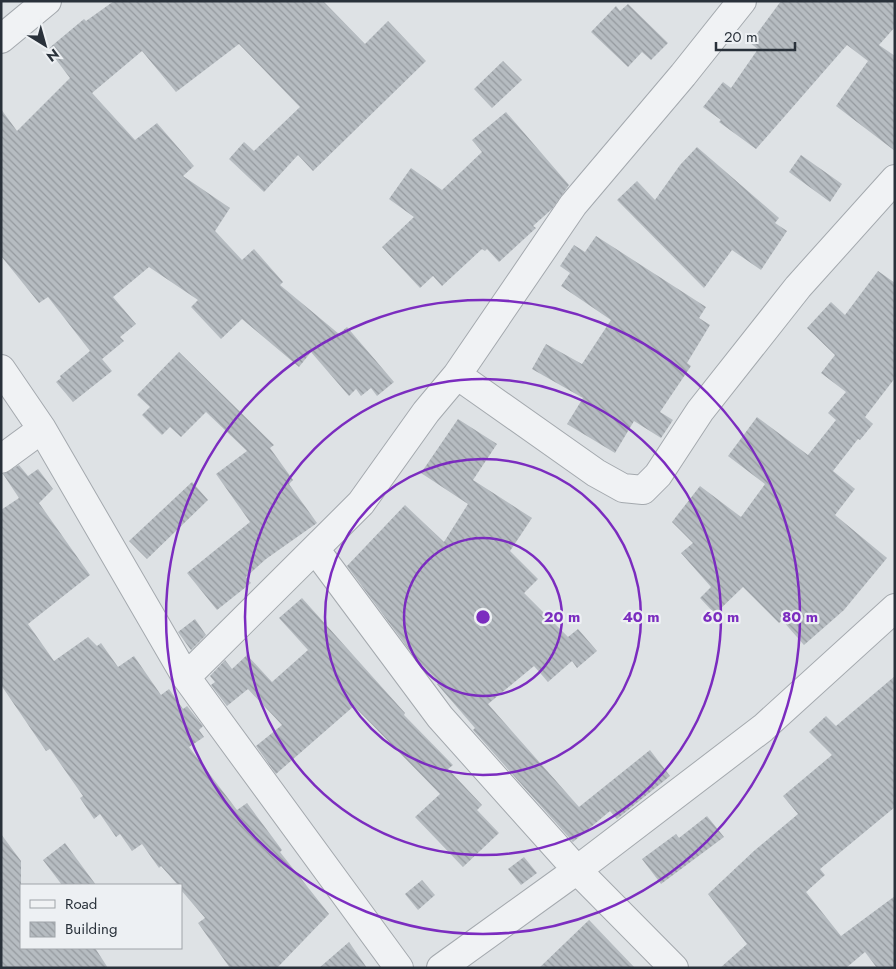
<svg xmlns="http://www.w3.org/2000/svg" width="896" height="969" viewBox="0 0 896 969" font-family="Jost,sans-serif">
  <defs>
    <pattern id="building-back-hatch" width="6" height="6" patternUnits="userSpaceOnUse" patternTransform="scale(1.25)"><rect width="6" height="6" fill="#b6bcc1"/><path d="M-1 5l2 2M0 0l6 6M5-1l2 2" fill="none" stroke="#94999e"/></pattern>
  </defs>
  <rect width="100%" height="100%" fill="#dee2e5"/>
  <!-- building -->
  <path fill="url(#building-back-hatch)" d="M114,1H323L365,44L388,21L426,61L313,171L298,155L264,192L229,159L244,142L254,151L300,107L239,44L176,92L142,51L92,93L135,140L157,123L194,166L183,176L230,208L215,231L242,260L254,249L283,282L280,285L339,334L347,327L394,382L377,396L371,388L361,396L356,389L349,396L311,352L299,367L242,319L221,339L191,307L198,300L149,267L113,297L136,324L120,337L124,341L102,359L112,371L73,402L56,382L61,378L60,376L90,351L48,297L39,303L1,256V109L17,131L70,78L48,49L84,19L86,21Z
    M781,1H895V27L879,45L895,56V151L836,106L868,61L847,45L756,149L719,122L721,120L703,107L723,82L731,88L758,49L750,43Z
    M628,4L668,43L651,60L642,52L628,67L591,32L616,6L620,11Z
    M503,61L522,80L492,108L474,89Z
    M506,112L569,185L552,209L533,226L536,228L499,262L487,249L485,251L482,249L442,286L433,276L420,288L382,247L414,217L389,199L411,168L442,190L482,152L472,140Z
    M697,147L779,218L775,223L787,231L761,270L732,250L704,288L617,200L637,181L655,200L680,165Z
    M801,155L842,184L830,202L789,172Z
    M596,236L706,307L699,318L710,325L687,363L691,366L660,412L673,420L661,438L634,421L615,453L567,424L583,398L532,369L546,344L582,364L611,320L561,286L570,273L560,266L574,245L585,252Z
    M878,271L895,283V378L865,417L873,424L860,440L858,439L833,471L855,489L835,515L887,558L844,610L804,645L782,620L779,623L743,587L715,614L700,598L711,587L681,553L693,543L672,522L700,486L741,517L765,484L728,456L757,417L808,455L836,420L828,413L846,392L821,373L835,355L807,328L831,302L845,315Z
    M179,352L274,445L270,448L293,480L289,484L317,523L266,559L246,577L251,583L217,610L187,573L250,522L216,474L247,451L206,412L181,437L170,427L162,435L142,415L150,407L137,395Z
    M458,419L497,444L473,480L532,518L510,551L538,579L524,593L568,637L578,629L597,651L577,668L572,661L548,682L534,666L488,704L579,807L650,750L670,776L617,819L610,811L573,842L473,730L475,728L437,684L439,682L416,659L347,566L405,505L444,542L468,504L421,473Z
    M19,465L28,476L38,469L53,489L39,503L90,575L28,624L54,661L88,637L97,646L101,643L118,667L134,656L161,695L169,689L183,709L187,706L203,726L199,730L204,737L189,747L237,810L247,803L282,850L280,852L329,914L277,968H230L198,923L205,918L181,890V885H178L161,866L159,868L142,844L132,851L120,834L116,837L100,814L94,819L80,798L83,796L50,749L46,751L1,685V510L19,498L3,474Z
    M192,482L208,500L147,559L129,541Z
    M302,598L405,713L404,715L453,765L448,769L482,805L477,810L499,833L463,867L415,817L440,794L354,706L276,774L256,746L282,725L248,689L227,706L211,685L215,682L210,676L225,660L232,669L247,655L272,682L308,650L279,618Z
    M195,619L206,635L191,650L178,632Z
    M895,676V807L820,869L825,875L806,892L841,936L895,896V968H877L865,952L846,968H720L747,944L708,894L755,850L798,814L783,796L832,755L809,732L826,716L836,726Z
    M707,816L724,837L661,884L642,859L676,834L679,838Z
    M1,834L21,861V948H95L108,968H1Z
    M65,843L96,885H62L43,860Z
    M524,857L537,873L521,885L508,869Z
    M422,880L435,895L418,910L405,894Z
    M589,920L635,968H539Z
    M349,942L367,968H319Z"/>
  <g fill="none" stroke-linecap="round" stroke-linejoin="round">
    <defs>
      <path id="street" d="M1,39L47,1
        M1,369L42,429L186,677L399,968
        M457,375L596,473L623,488L643,490L658,475L700,411L798,287L895,179
        M1,459L42,429
        M315,549L440,717L577,870L674,968
        M186,677L361,503L426,412L457,375L573,205L683,75L742,1
        M441,968L577,870L763,728L895,608"/>
    </defs>
    <!-- street casing -->
    <use href="#street" stroke="#a4a9ae" stroke-width="30"/>
    <!-- street -->
    <use href="#street" stroke="#f0f2f4" stroke-width="28"/>
  </g>
  <!-- distance rings -->
  <g fill="none" stroke="#7b2cbf" stroke-width="2.5">
    <circle cx="483" cy="617" r="79"/>
    <circle cx="483" cy="617" r="158"/>
    <circle cx="483" cy="617" r="238"/>
    <circle cx="483" cy="617" r="317"/>
  </g>
  <circle cx="483" cy="617" r="8" fill="#7b2cbf" stroke="#edf0f3" stroke-width="2.5"/>
  <g font-size="15" text-anchor="middle" font-weight="bold" fill="#7b2cbf" stroke="#edf0f3" stroke-width="4.5" stroke-linejoin="round" paint-order="stroke">
    <text x="562" y="622">20 m</text>
    <text x="641" y="622">40 m</text>
    <text x="721" y="622">60 m</text>
    <text x="800" y="622">80 m</text>
  </g>
  <!-- border -->
  <rect width="896" height="969" fill="none" stroke="#29313a" stroke-width="5"/>
  <!-- legend -->
  <rect x="20" y="884" width="162" height="65" fill="#edf0f3" stroke="#9fa4a9"/>
  <rect x="30" y="900" width="25" height="8" fill="#f0f2f4" stroke="#9fa4a9"/>
  <text x="65" y="909" font-size="15" fill="#29313a">Road</text>
  <rect x="30" y="922" width="25" height="15" fill="url(#building-back-hatch)" stroke="#9fa4a9"/>
  <text x="65" y="934" font-size="15" fill="#29313a">Building</text>
  <!-- north arrow -->
  <g transform="translate(45 45) rotate(143)" stroke="#edf0f3" stroke-width="4" paint-order="stroke">
  <path d="M0-4L9 19L0 12L-9 19Z" fill="#29313a"/>
  <text y="-8" font-size="14" font-weight="bold" text-anchor="middle" fill="#29313a">N</text>
  </g>
  <!-- scale -->
  <path d="M716 42v8h79v-8" fill="none" stroke="#29313a" stroke-width="2.5"/>
  <text x="724" y="42" font-size="15" fill="#29313a" stroke="#edf0f3" stroke-width="4" paint-order="stroke">20 m</text>
</svg>
